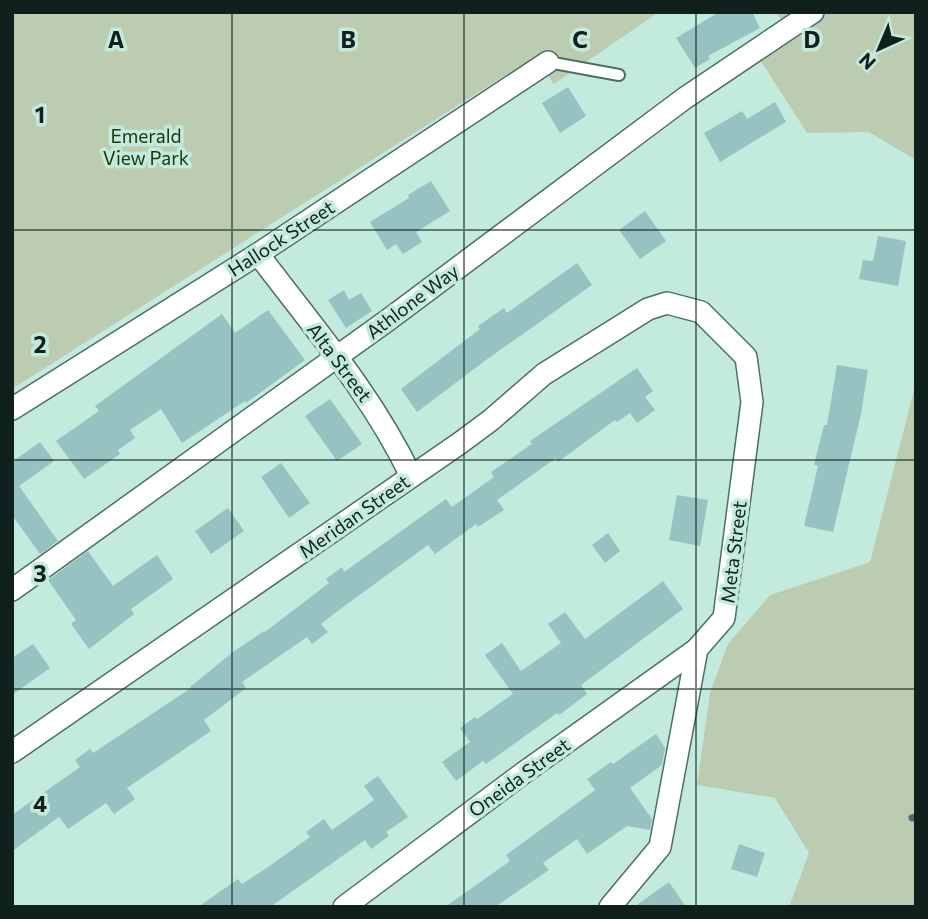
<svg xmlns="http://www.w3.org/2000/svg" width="928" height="919" font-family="Commissioner,sans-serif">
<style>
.green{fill:#bbccb0}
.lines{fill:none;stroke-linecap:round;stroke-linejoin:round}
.stream{stroke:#4c6c71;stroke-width:7}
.building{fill:#96c2c1}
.lane-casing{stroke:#4a7065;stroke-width:14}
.street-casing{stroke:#4a7065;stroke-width:24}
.lane{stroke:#fff;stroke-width:10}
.street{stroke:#fff;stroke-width:21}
.grid{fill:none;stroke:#10201c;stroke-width:2;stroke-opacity:0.55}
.labels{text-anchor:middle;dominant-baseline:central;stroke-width:7;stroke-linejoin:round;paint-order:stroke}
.park-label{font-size:19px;fill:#203809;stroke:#c2ebde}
.street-label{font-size:19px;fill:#10201c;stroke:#c2ebde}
.grid-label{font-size:23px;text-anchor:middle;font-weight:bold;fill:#10201c;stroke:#c2ebde;stroke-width:7;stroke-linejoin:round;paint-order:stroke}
</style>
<rect width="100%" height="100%" fill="#c2ebde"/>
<g class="green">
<polygon points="12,12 659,12 554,84 534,57 12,389"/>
<polygon points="775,12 916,12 916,160 869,132 807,133 760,60 796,36"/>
<polygon points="916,382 916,907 789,907 809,853 775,798 697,785 710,693 728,644 770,595 870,562"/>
</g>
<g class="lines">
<polyline class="stream" points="912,818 916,817"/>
</g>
<g class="building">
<polygon points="719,12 752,12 760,28 708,56 710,59 695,68 676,38"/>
<polygon points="568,87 586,116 560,133 542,103"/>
<polygon points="775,102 786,122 720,162 704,133 742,111 747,119"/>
<polygon points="431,181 450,211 416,232 422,242 403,254 396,244 387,250 370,222 409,198 408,195"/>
<polygon points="645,211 666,241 640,259 619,230"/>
<polygon points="878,236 906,241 898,286 859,279 863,260 873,261"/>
<polygon points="577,263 592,285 486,360 417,412 401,389 480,329 478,326 504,308 507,313"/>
<polygon points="344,290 349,300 361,293 372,311 346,328 328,300"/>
<polygon points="268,310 305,360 246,403 245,401 182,443 161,409 130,430 135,438 118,450 120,454 84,479 56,441 99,411 95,406 222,314 235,333"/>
<polygon points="837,365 868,370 861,414 833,532 804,526 818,466 814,465 824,425 827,425"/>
<polygon points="637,368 653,391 645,397 655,410 637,423 630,413 617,422 615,420 558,462 556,458 497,500 504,510 478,527 476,524 435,554 428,545 335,613 321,624 328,632 312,644 307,637 242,682 246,688 204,720 211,731 127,788 135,799 114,814 106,803 68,829 59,817 12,851 12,815 80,767 75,760 90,749 93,753 191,688 190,687 233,652 264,631 265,632 329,583 326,579 342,567 344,572 446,499 452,507 494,477 491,472 532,444 530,441"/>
<polygon points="330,399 362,444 337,461 305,416"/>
<polygon points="40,442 54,461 19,486 58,541 40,554 12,515 12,462"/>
<polygon points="281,463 310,503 289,518 261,477"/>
<polygon points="677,495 708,500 700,546 669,540"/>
<polygon points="228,508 244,531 211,554 195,531"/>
<polygon points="608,533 620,551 605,563 592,545"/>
<polygon points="88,551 113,586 157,555 173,579 131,609 134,614 89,649 71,624 76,620 48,580"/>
<polygon points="663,581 683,609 581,685 587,694 559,715 557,713 486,764 483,761 456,781 442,762 470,742 460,728 475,717 477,719 513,694 485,655 502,643 521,671 561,643 548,624 565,612 585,639"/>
<polygon points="33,644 50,668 12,695 12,658"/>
<polygon points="656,734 665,748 662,765 630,788 652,819 650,830 627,826 587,854 577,839 543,863 549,870 495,907 445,907 510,861 506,855 595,790 587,779 611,762 613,764"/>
<polygon points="378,776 408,817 386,832 389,836 371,849 365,840 270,907 198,907 238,879 242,884 268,867 310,837 306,832 324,819 332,830 374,800 364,786"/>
<polygon points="739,844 765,853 757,877 731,869"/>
<polygon points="669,882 686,907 634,907"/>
</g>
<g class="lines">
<g class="lane-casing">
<polyline id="lane" points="548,62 619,75"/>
</g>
<g class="street-casing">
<g id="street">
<path d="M258,254c55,73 113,139 153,222"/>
<polyline points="12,409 258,254 548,62"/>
<polyline points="12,590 388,320 685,98 813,12"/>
<polyline points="12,752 460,443 491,420 544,374 648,309 667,303 701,312 746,357 752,402 724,618 697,649 660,847 610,907"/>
<polyline points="344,907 522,774 697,649"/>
</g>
</g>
<use href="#lane" class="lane"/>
<use href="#street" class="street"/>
</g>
<path class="grid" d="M232,12v895M464,12v895M696,12v895M12,230h904M12,460h904M12,689h904"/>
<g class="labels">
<g class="park-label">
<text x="146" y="135">Emerald<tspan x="146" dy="22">View Park</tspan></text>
</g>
<g class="street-label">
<text transform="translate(281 238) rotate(-33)">Hallock Street</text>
<text transform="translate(412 301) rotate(-37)">Athlone Way</text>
<text transform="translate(340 362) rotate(53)">Alta Street</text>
<text transform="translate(354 516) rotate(-35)">Meridan Street</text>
<text transform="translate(733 552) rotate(-83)">Meta Street</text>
<text transform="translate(519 777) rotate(-36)">Oneida Street</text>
</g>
</g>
<g class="grid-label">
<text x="116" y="48">A</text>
<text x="348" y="48">B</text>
<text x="580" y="48">C</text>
<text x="812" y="48">D</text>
<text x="40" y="123">1</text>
<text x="40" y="353">2</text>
<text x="40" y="582">3</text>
<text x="40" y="812">4</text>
</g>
<rect width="928" height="919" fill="none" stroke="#10201c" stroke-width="28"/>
<g transform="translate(879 49) rotate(224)" stroke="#c2ebde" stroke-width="5" paint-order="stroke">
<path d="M0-5L12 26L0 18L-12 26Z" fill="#10201c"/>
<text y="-10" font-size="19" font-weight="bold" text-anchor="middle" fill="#10201c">N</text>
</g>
</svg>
